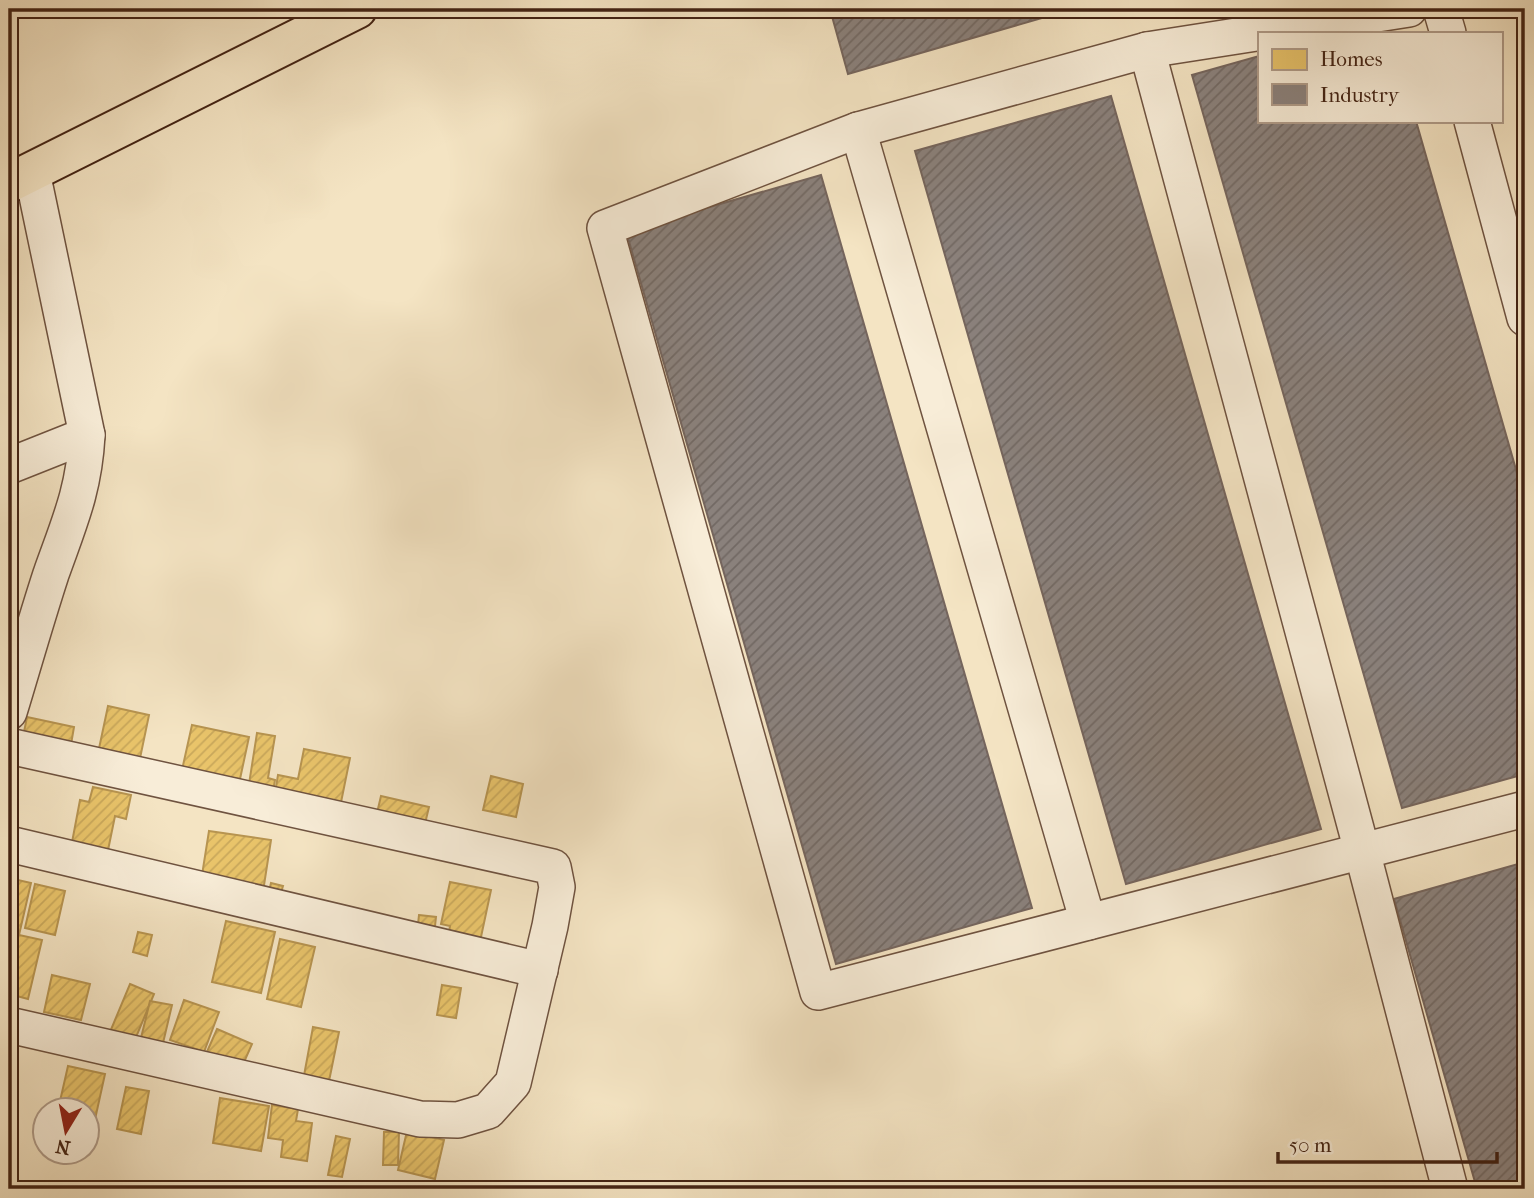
<svg xmlns="http://www.w3.org/2000/svg" width="1534" height="1198" font-family="'IM FELL French Canon',serif">
<style>
.homes{fill:url(#homes-hatch);stroke:#b79450;stroke-width:2}
.industry{fill:url(#industry-hatch);stroke:#75655d;stroke-width:2}
.lines{fill:none;stroke-linecap:round;stroke-linejoin:round}
.minor-casing{stroke:#6f5340;stroke-width:38}
.major-casing{stroke:#432314;stroke-width:42}
.minor{stroke:#f8edd8;stroke-width:35}
.major{stroke:#f4e4c3;stroke-width:38}
</style>
<defs>
<pattern id="homes-hatch" width="6" height="6" patternUnits="userSpaceOnUse" patternTransform="scale(1.75)"><rect width="6" height="6" fill="#e9c46a"/><path d="M-1 1l2-2M0 6l6-6M5 7l2-2" fill="none" stroke="#c9a85b"/></pattern>
<pattern id="industry-hatch" width="6" height="6" patternUnits="userSpaceOnUse" patternTransform="scale(1.75)"><rect width="6" height="6" fill="#8a817c"/><path d="M-1 1l2-2M0 6l6-6M5 7l2-2" fill="none" stroke="#726964"/></pattern>
</defs>
<rect width="100%" height="100%" fill="#f4e4c3"/>
<filter id="stains"><feTurbulence type="fractalNoise" baseFrequency=".00286" numOctaves="4"/><feColorMatrix values="0 0 0 0 .2 0 0 0 0 .09 0 0 0 0 .02 0 0 0 .5 -.17"/></filter>
<radialGradient id="worn" r=".72"><stop offset=".6" stop-color="#630" stop-opacity="0"/><stop offset="1" stop-color="#630" stop-opacity=".3"/></radialGradient>
<g class="homes">
<polygon points="108,706 149,715 138,768 97,758"/>
<polygon points="27,717 74,727 69,756 21,747"/>
<polygon points="192,725 249,737 240,779 182,770"/>
<polygon points="257,733 275,736 268,778 275,780 271,803 249,784"/>
<polygon points="304,749 350,758 338,817 273,805 278,775 298,779"/>
<polygon points="491,776 523,784 516,817 483,810"/>
<polygon points="93,787 131,795 126,819 115,816 106,860 70,853 80,800 89,802"/>
<polygon points="381,796 429,807 421,840 373,830"/>
<polygon points="209,831 271,840 262,898 202,875"/>
<polygon points="9,878 31,883 19,935 42,940 28,999 9,994"/>
<polygon points="450,882 491,890 478,951 447,945 450,926 441,924"/>
<polygon points="271,883 283,886 278,902 267,900"/>
<polygon points="35,884 65,891 55,935 25,928"/>
<polygon points="419,915 436,917 433,944 416,942"/>
<polygon points="226,921 275,932 261,993 212,982"/>
<polygon points="138,932 152,935 147,956 133,952"/>
<polygon points="280,939 315,947 301,1007 267,999"/>
<polygon points="52,975 90,984 81,1020 44,1012"/>
<polygon points="130,984 154,994 134,1042 110,1032"/>
<polygon points="442,985 461,988 456,1018 437,1015"/>
<polygon points="184,1000 219,1012 204,1052 170,1040"/>
<polygon points="150,1001 172,1005 163,1043 141,1038"/>
<polygon points="313,1027 339,1032 328,1086 303,1081"/>
<polygon points="217,1029 252,1044 241,1069 206,1054"/>
<polygon points="68,1066 105,1074 94,1124 88,1122 88,1110 58,1110"/>
<polygon points="126,1087 149,1091 141,1134 117,1129"/>
<polygon points="220,1098 269,1106 261,1151 213,1143"/>
<polygon points="272,1105 298,1109 296,1121 312,1123 307,1161 281,1157 283,1140 268,1138"/>
<polygon points="407,1131 444,1140 435,1179 398,1170"/>
<polygon points="384,1132 399,1132 398,1165 383,1165"/>
<polygon points="336,1136 350,1139 342,1177 328,1175"/>
</g>
<g class="industry">
<polygon points="830,9 1073,9 848,74"/>
<polygon points="1259,56 1259,121 1416,121 1525,501 1525,774 1402,808 1192,75"/>
<polygon points="1111,96 1321,829 1126,884 915,151"/>
<polygon points="821,175 1032,908 836,964 626,231"/>
<polygon points="1525,862 1525,1189 1477,1189 1394,899"/>
</g>
<g class="lines">
<g class="minor-casing">
<g id="minor">
<polyline points="1409,9 1147,50 858,130 605,228 818,992 1525,809"/>
<polyline points="1441,9 1448,33"/>
<polyline points="1147,50 1362,851 1450,1189"/>
<polyline points="1472,121 1525,318"/>
<polyline points="858,130 1088,922"/>
<polyline points="9,466 87,435 32,172"/>
<path d="M9,712c14,-46 27,-92 42,-138 18,-51 33,-83 36,-139"/>
<polyline points="9,746 553,867 557,887 550,926 513,1083 488,1111 458,1120 420,1119 9,1025"/>
<polyline points="9,844 540,970"/>
</g>
</g>
<g class="major-casing">
<polyline id="major" points="9,183 357,9"/>
</g>
<use href="#minor" class="minor"/>
<use href="#major" class="major"/>
</g>
<rect width="1534" height="1198" fill="none" stroke="#f4e4c3" stroke-width="35"/>
<rect x="10" y="10" width="1513" height="1177" fill="none" stroke="#432314" stroke-width="3.5"/>
<rect x="18" y="18" width="1499" height="1163" fill="none" stroke="#432314" stroke-width="2"/>
<rect x="1258" y="32" width="245" height="91" fill="#f8edd8" stroke="#b09c8a" stroke-width="2"/>
<rect x="1272" y="49" width="35" height="21" fill="#e9c46a" stroke="#b09c8a" stroke-width="2"/>
<text x="1320" y="66" font-size="21" fill="#432314">Homes</text>
<rect x="1272" y="84" width="35" height="21" fill="#8a817c" stroke="#b09c8a" stroke-width="2"/>
<text x="1320" y="102" font-size="21" fill="#432314">Industry</text>
<g transform="translate(66 1131) rotate(190)"><circle r="33" fill="#f8edd8" stroke="#b09c8a" stroke-width="2"/>
<path d="M0-5L12 26L0 18L-12 26Z" fill="#8f2418"/>
<text y="-10" font-size="19" font-weight="bold" text-anchor="middle" fill="#432314">N</text>
</g>
<path d="M1278 1152v10h219v-10" fill="none" stroke="#432314" stroke-width="3.5"/>
<text x="1289" y="1152" font-size="21" fill="#432314" stroke="#f8edd8" stroke-width="5" paint-order="stroke">50 m</text>
<rect width="100%" height="100%" filter="url(#stains)"/>
<rect width="100%" height="100%" fill="url(#worn)"/>
</svg>
